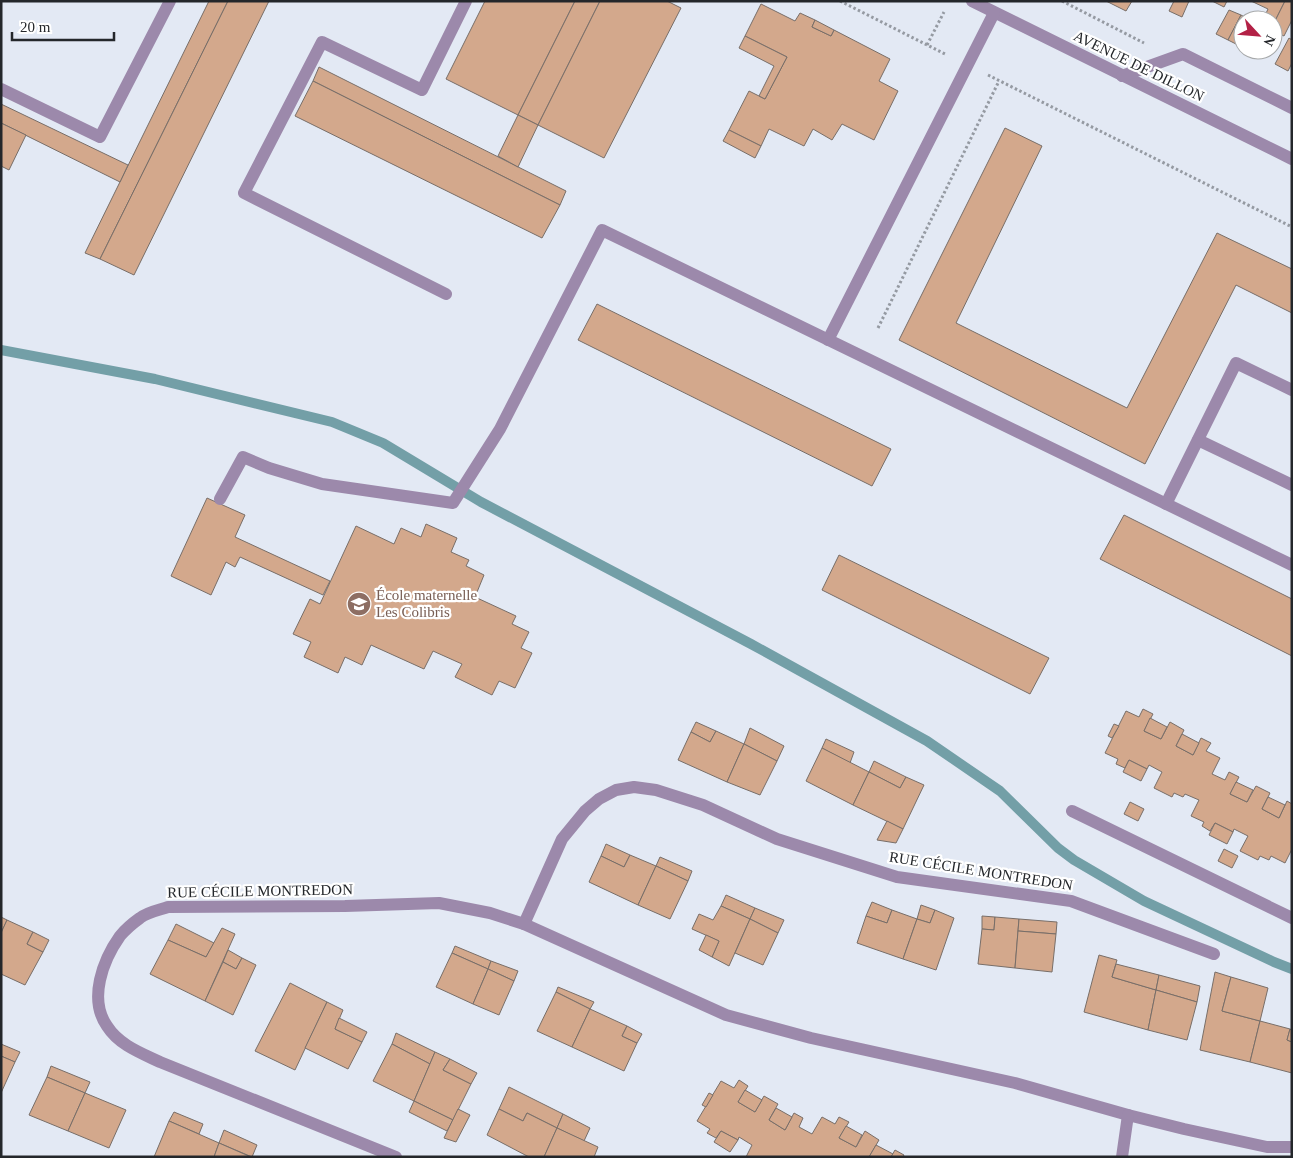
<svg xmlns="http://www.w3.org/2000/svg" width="1293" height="1158" font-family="'Times New Roman',serif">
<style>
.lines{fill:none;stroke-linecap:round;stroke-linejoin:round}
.stream{stroke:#739fa7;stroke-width:10}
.building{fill:#d3a88c;stroke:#786e68}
.path{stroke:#959aa2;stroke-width:3;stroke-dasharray:2.5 2.5;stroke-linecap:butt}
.minor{stroke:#9c89ab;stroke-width:12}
.labels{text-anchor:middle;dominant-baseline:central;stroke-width:4.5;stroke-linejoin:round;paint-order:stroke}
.street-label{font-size:15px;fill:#24272b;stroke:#fff}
.education-label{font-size:15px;fill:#785e54;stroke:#fff;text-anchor:start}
</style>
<rect width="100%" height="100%" fill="#e3e9f4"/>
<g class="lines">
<polyline class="stream" points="1,350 155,379 332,422 383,443 481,502 751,644 927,741 1000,791 1058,848 1074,860 1144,901 1274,962 1292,969"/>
</g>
<g class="building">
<polygon points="209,1 228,1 100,259 85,253"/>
<polygon points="228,1 269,1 134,275 100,259"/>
<polygon points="485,1 575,1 518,115 446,79"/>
<polygon points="575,1 600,1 538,125 518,115"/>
<polygon points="600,1 667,1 681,8 604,158 538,125"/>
<polygon points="1106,1 1132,1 1126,11"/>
<polygon points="1174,1 1189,1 1182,17 1169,11"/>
<polygon points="1212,1 1227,1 1224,7"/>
<polygon points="1251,1 1285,1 1273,25 1273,20 1263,20 1268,9"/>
<polygon points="1285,1 1292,1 1292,20 1284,36 1273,31 1273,25"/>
<polygon points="761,4 795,21 800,13 815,20 812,27 831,36 834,30 890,59 879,81 898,91 874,140 842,124 832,140 813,129 804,146 769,129 761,146 729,130 749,91 765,99 787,57 745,36"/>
<polygon points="1229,10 1241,15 1228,40 1216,34"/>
<polygon points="1241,15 1250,20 1243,20 1242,47 1228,40"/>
<polygon points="815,20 834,30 831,36 812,27"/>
<polygon points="745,36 787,57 765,99 759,96 774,66 739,48"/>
<polygon points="1289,38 1292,40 1292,63 1288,71 1275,64"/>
<polygon points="319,67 566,191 560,205 313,81"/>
<polygon points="313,81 560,205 542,238 295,116"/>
<polygon points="1,104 128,165 120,182 1,123"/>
<polygon points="518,115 538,125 518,167 498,156"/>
<polygon points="1,123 26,135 9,170 1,166"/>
<polygon points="1005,128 1042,146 956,323 1127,408 1217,233 1292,269 1292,313 1236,285 1145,464 899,340"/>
<polygon points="729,130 761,146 755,158 723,141"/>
<polygon points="597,304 891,449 872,486 578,340"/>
<polygon points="207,498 245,515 235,537 330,581 323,595 240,557 235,567 226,562 211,595 171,576"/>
<polygon points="1124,515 1292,599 1292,656 1100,559"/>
<polygon points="426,524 457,538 451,552 469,560 466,566 484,575 475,597 516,616 512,624 529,632 521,648 532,653 515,688 499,681 492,695 455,677 462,664 433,651 424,669 371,645 362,665 345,657 338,673 304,657 311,642 293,634 310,599 320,604 356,526 394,544 401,528 421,537"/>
<polygon points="839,555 1049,658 1030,694 822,590"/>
<polygon points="1143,709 1153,714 1144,731 1161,739 1170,722 1184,730 1176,746 1193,755 1201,738 1211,743 1206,751 1220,758 1212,774 1225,780 1229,772 1239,777 1230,794 1247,802 1256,786 1270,793 1262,809 1279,818 1287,801 1292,804 1292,849 1285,863 1271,856 1269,860 1260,856 1258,860 1240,851 1248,836 1234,829 1233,832 1215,823 1210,831 1202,826 1204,822 1191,816 1199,800 1185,794 1183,797 1174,793 1172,797 1154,788 1162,772 1149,765 1147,769 1129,760 1125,768 1116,764 1118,759 1105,753 1126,711 1139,717"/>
<polygon points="1150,718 1167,727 1161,739 1144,731"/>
<polygon points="696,722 716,731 710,742 691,732"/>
<polygon points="1114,724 1119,726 1112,738 1108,736"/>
<polygon points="750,728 784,746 777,761 744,744"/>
<polygon points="716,731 744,744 727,782 678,760 691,732 710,742"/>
<polygon points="1182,734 1199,743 1193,755 1176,746"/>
<polygon points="826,739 854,752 850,763 822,748"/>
<polygon points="744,744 777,761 760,795 727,782"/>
<polygon points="822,748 869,772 853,805 806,781"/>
<polygon points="1129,760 1147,769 1141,781 1123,772"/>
<polygon points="874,761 906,777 900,788 869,772"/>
<polygon points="869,772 900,788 906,777 924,785 903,829 853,805"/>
<polygon points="1236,782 1253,790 1247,802 1230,794"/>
<polygon points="1268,797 1285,805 1279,818 1262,809"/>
<polygon points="1130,802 1144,809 1138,821 1124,814"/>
<polygon points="887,821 903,829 896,843 877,840"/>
<polygon points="1215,823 1233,832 1227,844 1209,835"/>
<polygon points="606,844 630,855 624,867 601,856"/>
<polygon points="1224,849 1238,856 1232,868 1218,861"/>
<polygon points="630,855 656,866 638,905 589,882 601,856 624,867"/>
<polygon points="660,857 692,871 688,881 656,866"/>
<polygon points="656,866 688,881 670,919 638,905"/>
<polygon points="726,895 755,908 750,919 721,906"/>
<polygon points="872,902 892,910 887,923 866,916"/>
<polygon points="921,905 935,910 930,923 917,919"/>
<polygon points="721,906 750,919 729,966 712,957 719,941 692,929 699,914 713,920"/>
<polygon points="755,908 784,920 778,933 750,919"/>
<polygon points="892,910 917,919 903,959 857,943 866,916 887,923"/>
<polygon points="935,910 954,918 936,970 903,959 917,919 930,923"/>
<polygon points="982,916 995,917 994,930 982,929"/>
<polygon points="1,917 7,920 2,931 1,930"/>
<polygon points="995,917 1019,919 1015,968 978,964 982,929 994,930"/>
<polygon points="750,919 778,933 763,965 735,953"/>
<polygon points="1019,919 1057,922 1056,934 1018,931"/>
<polygon points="7,920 33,932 27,944 43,952 25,985 1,974 1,933"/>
<polygon points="176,924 214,943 206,957 168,940"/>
<polygon points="222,928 235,934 205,1001 150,974 168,940 206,957"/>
<polygon points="1018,931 1056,934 1052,972 1015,968"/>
<polygon points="33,932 49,940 43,952 27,944"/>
<polygon points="706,935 719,941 712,957 699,950"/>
<polygon points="455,946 491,961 488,969 452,953"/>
<polygon points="228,950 242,958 236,969 223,962"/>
<polygon points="452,953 488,969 473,1004 436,987"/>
<polygon points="1099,955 1117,960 1112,977 1156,990 1148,1030 1084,1012"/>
<polygon points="242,958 256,965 233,1015 205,1001 223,962 236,969"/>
<polygon points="491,961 518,971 514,981 488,969"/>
<polygon points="1116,964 1159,975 1156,990 1112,977"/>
<polygon points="488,969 514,981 499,1015 473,1004"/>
<polygon points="1215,972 1231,977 1222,1011 1260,1021 1250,1062 1200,1050"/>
<polygon points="1159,975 1200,986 1197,1002 1156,990"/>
<polygon points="1231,977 1268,988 1260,1021 1222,1011"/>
<polygon points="290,983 327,1002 295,1070 255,1051"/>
<polygon points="558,987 594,1002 590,1009 556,992"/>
<polygon points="1156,990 1197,1002 1187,1040 1148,1030"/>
<polygon points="556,992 590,1009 572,1047 537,1031"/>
<polygon points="327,1002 343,1010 335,1029 362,1042 348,1069 305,1048"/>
<polygon points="590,1009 627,1026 622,1036 637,1043 624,1071 572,1047"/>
<polygon points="339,1018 367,1032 362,1042 335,1029"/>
<polygon points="1260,1021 1290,1029 1287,1040 1292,1042 1292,1073 1250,1062"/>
<polygon points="627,1026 642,1034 637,1043 622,1036"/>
<polygon points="1290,1029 1292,1030 1292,1042 1287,1040"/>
<polygon points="396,1033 435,1052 430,1064 392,1044"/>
<polygon points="1,1044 20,1052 15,1062 1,1056"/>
<polygon points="392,1044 430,1064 414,1101 373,1081"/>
<polygon points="435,1052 450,1059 443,1070 471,1084 453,1120 414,1101"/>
<polygon points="1,1056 15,1062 1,1093"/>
<polygon points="450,1059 477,1073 471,1084 443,1070"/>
<polygon points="51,1066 90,1082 85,1093 47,1077"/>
<polygon points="47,1077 85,1093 68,1131 29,1115"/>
<polygon points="739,1080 748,1086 738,1102 755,1112 764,1096 778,1104 769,1120 785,1130 794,1113 803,1118 799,1127 812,1134 822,1117 835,1124 839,1117 849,1122 839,1138 856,1147 865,1131 879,1140 869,1157 746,1157 752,1145 739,1137 738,1140 721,1131 716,1138 707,1133 710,1129 697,1121 721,1081 734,1088"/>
<polygon points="509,1087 563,1114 557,1128 527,1113 523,1121 499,1109"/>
<polygon points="745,1090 762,1100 755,1112 738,1102"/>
<polygon points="85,1093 126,1110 109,1148 68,1131"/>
<polygon points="709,1093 713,1095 706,1107 702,1105"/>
<polygon points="414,1101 453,1120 447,1131 409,1112"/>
<polygon points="776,1108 792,1117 785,1130 769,1120"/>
<polygon points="458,1109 470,1115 456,1142 444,1138"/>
<polygon points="499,1109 523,1121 527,1113 557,1128 544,1157 529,1157 487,1135"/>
<polygon points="174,1112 203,1124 199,1134 169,1121"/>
<polygon points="563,1114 590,1128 584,1141 557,1128"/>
<polygon points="169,1121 219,1143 214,1157 154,1157"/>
<polygon points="846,1126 862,1135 856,1147 839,1138"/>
<polygon points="557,1128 598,1147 594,1157 544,1157"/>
<polygon points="224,1130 257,1145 252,1157 219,1143"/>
<polygon points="721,1131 738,1140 730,1152 714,1142"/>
<polygon points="219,1143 251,1157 214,1157"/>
<polygon points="876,1145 893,1154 891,1157 869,1157"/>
<polygon points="895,1150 904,1155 903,1157 891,1157"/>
</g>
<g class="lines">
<g class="path">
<polyline points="840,1 947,55"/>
<polyline points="1062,1 1144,43"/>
<polyline points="927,45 944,12"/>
<polyline points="988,75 1292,227"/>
<polyline points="878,328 999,81"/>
</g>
<g class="minor">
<polyline points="972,1 1292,159"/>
<polyline points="1122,76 1183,54 1292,108"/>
<polyline points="1,89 100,137 170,1"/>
<polyline points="446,294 244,193 322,42 422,90 466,1"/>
<polyline points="828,340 994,13"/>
<polyline points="1198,440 1292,485"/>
<polyline points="220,499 243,457 269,468 322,484 453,503 500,429 602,230 1292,565"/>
<polyline points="1166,504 1236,363 1292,390"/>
<polyline points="1072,811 1292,918"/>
<polyline points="524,924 562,839 585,811 599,799 616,790 634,787 656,790 703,805 777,839 897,877 1071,901 1214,954"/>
<path d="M396,1157l-236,-95c-19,-9 -41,-17 -53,-36 -19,-27 -4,-66 13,-90 5,-6 13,-13 20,-18 7,-6 19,-8 28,-11l177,-1 94,-3 51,10 34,11 202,91 85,23 204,45 113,32 56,14 83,18h25"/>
<polyline points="1122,1157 1128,1115"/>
</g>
</g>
<defs>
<g id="school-disc" transform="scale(1.25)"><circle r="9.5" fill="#8d6e63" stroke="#fff"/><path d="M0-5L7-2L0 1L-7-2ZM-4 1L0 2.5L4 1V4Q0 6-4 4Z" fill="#fff"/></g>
</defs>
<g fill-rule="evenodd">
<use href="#school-disc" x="359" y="604"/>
</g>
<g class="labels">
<g class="street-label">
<text transform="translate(1139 66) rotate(26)">AVENUE DE DILLON</text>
<text transform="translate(981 871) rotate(9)">RUE CÉCILE MONTREDON</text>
<text transform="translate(260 891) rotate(-1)">RUE CÉCILE MONTREDON</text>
</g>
<g class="education-label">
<text x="376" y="595">École maternelle<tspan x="376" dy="17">Les Colibris</tspan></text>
</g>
</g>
<rect width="1293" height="1158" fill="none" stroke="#24272b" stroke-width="5"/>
<g transform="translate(1258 35) rotate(116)"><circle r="24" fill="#ffffff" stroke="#a7a9aa"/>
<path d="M0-4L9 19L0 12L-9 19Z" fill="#b32146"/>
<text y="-8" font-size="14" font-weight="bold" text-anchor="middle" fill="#24272b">N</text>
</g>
<path d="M12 32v8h102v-8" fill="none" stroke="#24272b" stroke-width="2.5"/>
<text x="20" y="32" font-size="15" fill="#24272b" stroke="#ffffff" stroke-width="4" paint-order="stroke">20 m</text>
</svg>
